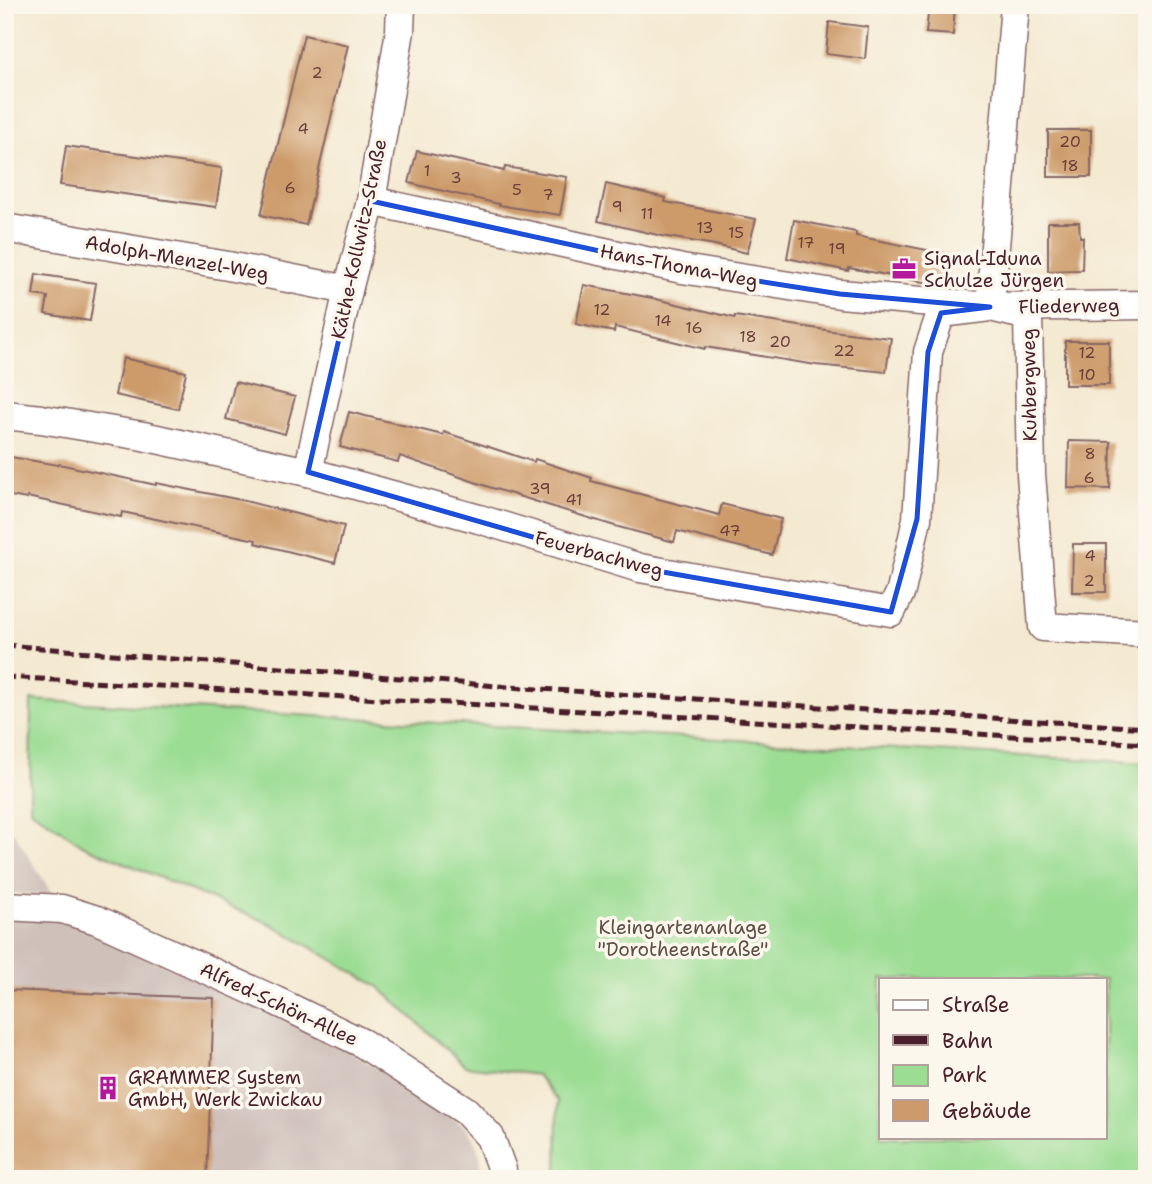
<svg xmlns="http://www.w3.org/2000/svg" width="1152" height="1184" font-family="'Shantell Sans',sans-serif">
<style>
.industrial{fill:#cfc0ba}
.green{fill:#9cdd94;stroke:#737e60;stroke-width:2;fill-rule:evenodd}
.building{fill:#cd9b6b}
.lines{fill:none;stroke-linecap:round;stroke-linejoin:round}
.street-casing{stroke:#866665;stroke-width:31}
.street{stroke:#fff;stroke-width:28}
.rail{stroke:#4a1f2b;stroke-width:5;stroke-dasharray:10 5;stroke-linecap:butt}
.marked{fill:none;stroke:#1d4ed8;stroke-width:5;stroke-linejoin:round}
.labels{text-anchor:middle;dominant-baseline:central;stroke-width:7;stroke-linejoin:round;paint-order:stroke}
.number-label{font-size:16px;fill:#6b3e3b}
.street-label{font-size:19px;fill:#4a1f2b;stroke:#fbf7ec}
.poi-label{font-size:19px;fill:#4a1f2b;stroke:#fbf7ec;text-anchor:start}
.park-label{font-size:19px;fill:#5e4e45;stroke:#fbf7ec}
</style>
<rect width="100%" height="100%" fill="#fbf7ec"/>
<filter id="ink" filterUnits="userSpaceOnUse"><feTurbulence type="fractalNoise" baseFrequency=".0143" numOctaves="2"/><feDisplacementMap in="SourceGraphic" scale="14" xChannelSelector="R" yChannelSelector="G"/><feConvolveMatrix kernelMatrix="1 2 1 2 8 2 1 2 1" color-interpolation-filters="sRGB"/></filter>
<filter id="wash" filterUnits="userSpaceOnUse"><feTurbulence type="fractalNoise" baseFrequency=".00686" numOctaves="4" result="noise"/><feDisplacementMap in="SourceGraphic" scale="28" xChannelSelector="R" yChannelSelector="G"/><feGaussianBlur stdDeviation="1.57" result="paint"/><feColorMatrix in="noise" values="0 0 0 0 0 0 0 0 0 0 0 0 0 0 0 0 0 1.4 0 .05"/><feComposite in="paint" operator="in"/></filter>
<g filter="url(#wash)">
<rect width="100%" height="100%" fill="#f4e9d1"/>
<g class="industrial">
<polygon points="5,813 7,822 53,895 5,893"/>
<polygon points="5,917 75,922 357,1055 463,1125 475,1140 480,1157 481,1179 5,1179"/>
</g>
<path class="green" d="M31,700l1116,63v416h-590l1,-78 -21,-26 -72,-9 -86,-79 -108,-63 -187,-78 -54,-37zM881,979h224v158h-224z"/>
<g id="blocks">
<g class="building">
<polygon points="929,5 955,5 953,35 926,33"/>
<polygon points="829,22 868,27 865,59 826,54"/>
<polygon points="304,35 348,45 306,225 261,215"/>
<rect x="1048" y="130" width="43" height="47"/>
<polygon points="66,146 222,168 216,207 60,185"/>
<polygon points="417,151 504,171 505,167 567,177 560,215 499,205 499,204 409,183"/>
<polygon points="606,184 666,198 665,202 756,219 747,253 715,245 662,236 598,221"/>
<polygon points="794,220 856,232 856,236 952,255 945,286 849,268 848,271 787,258"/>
<polygon points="1048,222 1079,222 1080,237 1083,237 1082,270 1048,271"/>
<polygon points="36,274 96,283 90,321 45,314 48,297 33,295"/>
<polygon points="584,285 652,298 735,318 735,316 832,331 891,338 886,372 816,365 705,347 705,349 615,327 614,332 576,324"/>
<rect x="1065" y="341" width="44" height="44"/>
<polygon points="123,358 186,372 178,409 115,395"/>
<polygon points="235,382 295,397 285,434 226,419"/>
<polygon points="349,412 443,435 444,432 534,462 535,459 592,478 591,481 719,515 722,504 781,519 772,555 677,531 674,542 615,526 489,487 400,456 398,462 340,447"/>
<polygon points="1069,441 1111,442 1110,489 1068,488"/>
<polygon points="5,456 58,465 59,464 156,485 156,483 241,500 344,526 335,563 255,543 256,540 122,512 121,517 27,497 27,499 5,495"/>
<polygon points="1073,544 1106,544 1106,592 1072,592"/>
<polygon points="5,990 214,998 207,1179 5,1179"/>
</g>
</g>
</g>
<g filter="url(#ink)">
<use href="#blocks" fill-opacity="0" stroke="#866665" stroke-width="2"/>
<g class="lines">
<g class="street-casing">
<g id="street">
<polyline points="1015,5 990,307 1028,316 1031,474 1043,627 1147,633"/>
<polyline points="371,201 682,269 840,294 990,307 1147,305"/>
<polyline points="5,228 228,266 348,290"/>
<polyline points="5,415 41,419 143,436 308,472 479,519 640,568 891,612 901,591 917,519 928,352 941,313 990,307"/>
<polyline points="308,472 348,290 371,201 400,31 401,5"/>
<polyline points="5,906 62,909 97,920 276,1001 362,1043 466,1111 490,1137 502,1170 502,1179"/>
</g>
</g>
<use href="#street" class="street"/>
<g class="rail">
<polyline points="5,645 509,687 1147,728"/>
<polyline points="5,677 1147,744"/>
</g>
</g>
</g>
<path class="marked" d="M371,201l311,68 158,25 150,13 -49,6 -13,39 -11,167 -26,93 -251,-44 -332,-96z"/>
<defs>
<g id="office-bare" transform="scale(1.89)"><path d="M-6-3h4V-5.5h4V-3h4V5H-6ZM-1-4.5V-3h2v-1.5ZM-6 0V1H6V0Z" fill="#b5179e" stroke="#fbf7ec" stroke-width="2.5" paint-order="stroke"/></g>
<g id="building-bare" transform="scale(1.89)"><path d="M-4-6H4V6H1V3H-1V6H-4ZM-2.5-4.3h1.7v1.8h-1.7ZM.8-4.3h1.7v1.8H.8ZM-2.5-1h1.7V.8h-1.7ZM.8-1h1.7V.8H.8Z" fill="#b5179e" stroke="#fbf7ec" stroke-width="2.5" paint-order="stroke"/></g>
</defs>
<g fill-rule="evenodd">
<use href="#office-bare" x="904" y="269"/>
<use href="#building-bare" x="108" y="1088"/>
</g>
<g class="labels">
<g class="number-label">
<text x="317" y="72">2</text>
<text x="303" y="128">4</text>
<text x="1070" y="141">20</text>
<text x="1070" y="165">18</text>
<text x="427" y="170">1</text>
<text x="456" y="177">3</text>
<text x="290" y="187">6</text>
<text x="517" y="189">5</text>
<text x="548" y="194">7</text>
<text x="617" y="206">9</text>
<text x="647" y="213">11</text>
<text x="705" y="227">13</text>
<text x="736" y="232">15</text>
<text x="806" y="242">17</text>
<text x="837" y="248">19</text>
<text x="602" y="309">12</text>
<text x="663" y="320">14</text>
<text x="694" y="327">16</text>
<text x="748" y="336">18</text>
<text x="780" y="341">20</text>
<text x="844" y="350">22</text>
<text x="1087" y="352">12</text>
<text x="1087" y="374">10</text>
<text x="1090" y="453">8</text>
<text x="1089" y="477">6</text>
<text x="540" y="488">39</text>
<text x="574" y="499">41</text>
<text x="730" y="530">47</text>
<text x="1090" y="555">4</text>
<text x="1089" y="580">2</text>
</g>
<g class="street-label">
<text transform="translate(359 239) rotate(-78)">Käthe-Kollwitz-Straße</text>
<text transform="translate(177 258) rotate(10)">Adolph-Menzel-Weg</text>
<text transform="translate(679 266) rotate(11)">Hans-Thoma-Weg</text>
<text transform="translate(1069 306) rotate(-1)">Fliederweg</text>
<text transform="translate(1029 385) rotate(-91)">Kuhbergweg</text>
<text transform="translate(599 554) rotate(15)">Feuerbachweg</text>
<text transform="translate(279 1004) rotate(25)">Alfred-Schön-Allee</text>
</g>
<g class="poi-label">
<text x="924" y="258">Signal-Iduna<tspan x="924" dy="22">Schulze Jürgen</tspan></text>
<text x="128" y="1077">GRAMMER System<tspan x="128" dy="22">GmbH, Werk Zwickau</tspan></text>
</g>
<g class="park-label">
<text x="683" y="927">Kleingartenanlage<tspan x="683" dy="22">"Dorotheenstraße"</tspan></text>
</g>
</g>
<rect width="1152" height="1184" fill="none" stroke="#fbf7ec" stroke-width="28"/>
<rect x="879" y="978" width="228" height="161" fill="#fbf7ec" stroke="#b4a19f" stroke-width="2"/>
<rect x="893" y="1000" width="35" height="10" fill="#ffffff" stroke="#b4a19f" stroke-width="2"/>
<text x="942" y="1012" font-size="21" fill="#4a1f2b">Straße</text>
<rect x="893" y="1035" width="35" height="10" fill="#4a1f2b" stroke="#b4a19f" stroke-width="2"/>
<text x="942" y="1048" font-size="21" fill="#4a1f2b">Bahn</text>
<rect x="893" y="1065" width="35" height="21" fill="#9cdd94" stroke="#b4a19f" stroke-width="2"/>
<text x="942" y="1082" font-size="21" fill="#4a1f2b">Park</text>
<rect x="893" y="1100" width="35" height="21" fill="#cd9b6b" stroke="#b4a19f" stroke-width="2"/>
<text x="942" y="1118" font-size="21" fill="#4a1f2b">Gebäude</text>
</svg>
